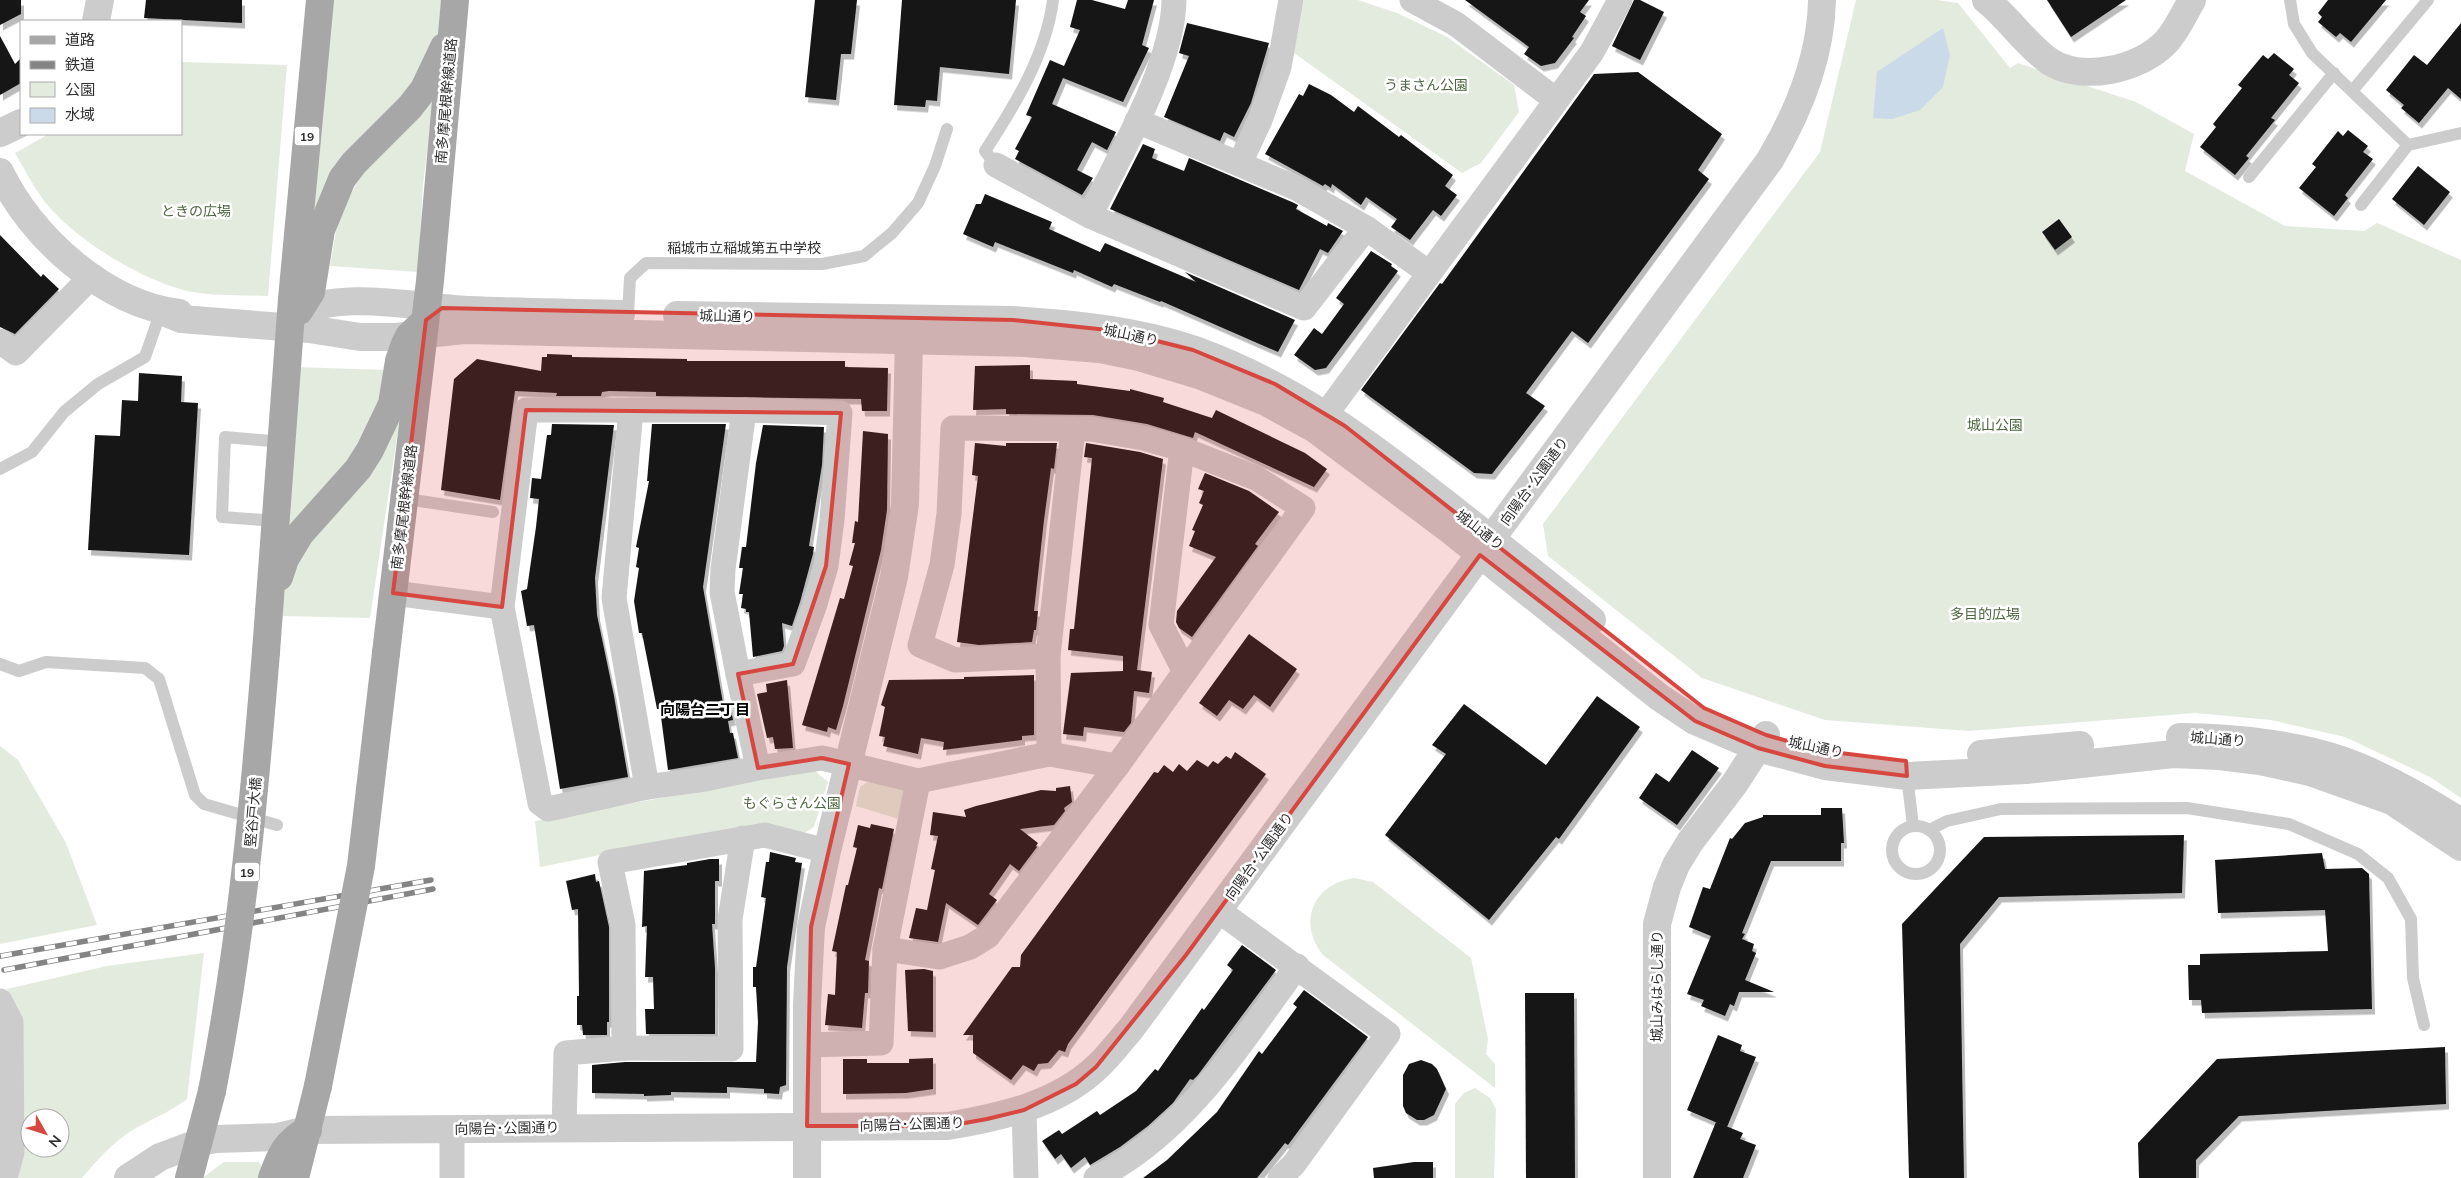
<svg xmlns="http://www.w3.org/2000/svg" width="2461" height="1178" font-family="Mulish,'Noto Sans JP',sans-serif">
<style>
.green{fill:#e3ebde;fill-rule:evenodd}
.water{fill:#cbdae9}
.building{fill:#161616;filter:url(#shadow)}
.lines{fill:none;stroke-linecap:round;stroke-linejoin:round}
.service{stroke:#ccc;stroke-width:12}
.minor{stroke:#ccc;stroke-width:25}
.tertiary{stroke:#ccc;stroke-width:28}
.primary{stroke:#a7a7a7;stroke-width:28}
.rail-casing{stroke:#848484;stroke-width:5.5}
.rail{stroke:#fff;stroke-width:4;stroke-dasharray:11;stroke-linecap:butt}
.primary-bridge{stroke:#a7a7a7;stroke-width:28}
.marked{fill:#d7473f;fill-opacity:0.2;stroke:#d7473f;stroke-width:4;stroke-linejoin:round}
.labels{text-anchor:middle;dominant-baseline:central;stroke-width:5;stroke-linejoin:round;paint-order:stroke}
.shield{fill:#fff;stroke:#6d6d6d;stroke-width:1}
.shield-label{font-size:12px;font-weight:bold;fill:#2f2f2f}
.park-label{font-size:14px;fill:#4d6740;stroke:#fff}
.street-label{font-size:14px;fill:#2f2f2f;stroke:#fff}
.neighbourhood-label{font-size:15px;font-weight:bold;fill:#000;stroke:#fff}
</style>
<defs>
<filter id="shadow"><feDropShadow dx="3" dy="5.5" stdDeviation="0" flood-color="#0004"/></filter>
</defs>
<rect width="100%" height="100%" fill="#fff"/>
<g class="green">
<polygon points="332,0 441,0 438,35 422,69 313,224"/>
<polygon points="1304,0 1358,0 1397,13 1447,37 1514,85 1519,112 1481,163 1462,173 1294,53"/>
<polygon points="1856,0 1937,0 1958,3 2010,68 2018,63 2136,102 2194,134 2185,171 2285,226 2364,231 2377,223 2461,260 2461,798 2430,777 2345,737 2271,720 2195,713 1969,731 1825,720 1702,678 1548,556 1543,524 1820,152"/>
<path d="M181,62l106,3 -19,231c-23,-1 -46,0 -69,-3 -49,-6 -128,-55 -157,-95 -10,-14 -18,-30 -27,-45l34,-19h132z"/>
<polygon points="434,96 423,185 418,272 330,266 339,214 364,171"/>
<polygon points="295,367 388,370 379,412 358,453 282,539"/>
<polygon points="401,411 370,618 281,616 286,582 301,549"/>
<polygon points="0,746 18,760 66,843 97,925 0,944"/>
<polygon points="814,770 828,782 814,827 801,835 665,842 540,867 535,821"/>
<polygon points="871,780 899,784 908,795 902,820 856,806 860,787"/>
<path d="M1354,878l19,4 98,76 17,81 -2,15 9,10v24l-172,-133c-26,-32 -10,-71 31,-77z"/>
<path d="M204,953l-17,146c-15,12 -33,19 -51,29 -21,12 -38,31 -54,50h-68l-3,-172 -4,-17 100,-23zM30,1118h30v30h-30z"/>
<polygon points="1475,1088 1490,1098 1496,1109 1494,1178 1455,1178 1455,1104 1464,1093"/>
<polygon points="224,1162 259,1162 263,1169 260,1178 202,1178"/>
</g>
<polygon class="water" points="1943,28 1950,55 1943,87 1920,110 1892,119 1873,118 1877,72"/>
<g class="building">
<polygon points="0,0 21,0 21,14 0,25"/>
<polygon points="146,0 242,0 242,23 144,18"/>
<polygon points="815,0 857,0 851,54 841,54 836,100 805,97"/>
<polygon points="902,0 1016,0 1009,74 940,67 937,101 926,100 925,107 894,105"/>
<polygon points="1077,0 1092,0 1125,9 1128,0 1154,0 1142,45 1149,48 1123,102 1063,78 1052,104 1116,132 1107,150 1092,142 1077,170 1093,178 1082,195 1015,159 1019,151 1015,149 1032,117 1026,115 1050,60 1064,66 1080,30 1070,27"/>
<polygon points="1465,0 1589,0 1580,12 1586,16 1572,37 1574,38 1555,63 1541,66 1524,54 1529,47"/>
<polygon points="1634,0 1640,0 1664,12 1640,60 1612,46"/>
<polygon points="2047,0 2126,0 2071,37"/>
<polygon points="2328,0 2386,0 2351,42 2340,33 2336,37 2318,22 2322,17 2318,13"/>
<polygon points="1187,23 1269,43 1251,103 1234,137 1224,132 1220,141 1164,117 1189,56 1179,53"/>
<polygon points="2461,23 2461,99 2448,88 2419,123 2401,108 2404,105 2386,90 2414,55 2427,65"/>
<polygon points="0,36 15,64 21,58 21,83 0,95"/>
<polygon points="2274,53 2294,69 2289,75 2299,83 2271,118 2275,120 2246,156 2249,158 2235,175 2200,147 2216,127 2213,124 2242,88 2238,85 2263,55 2268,59"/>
<polygon points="1638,72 1722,134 1698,170 1709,179 1588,343 1572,331 1526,393 1545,406 1492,474 1474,473 1361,390 1440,283 1442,284 1594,74"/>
<polygon points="1309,84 1331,95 1354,112 1358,106 1399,137 1401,135 1453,175 1445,186 1457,195 1441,216 1433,210 1410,240 1391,227 1397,219 1366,197 1361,205 1332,184 1331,188 1325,184 1323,186 1265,154 1299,94 1303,96"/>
<polygon points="2348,130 2368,146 2363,152 2373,159 2345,195 2348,198 2334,216 2299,188 2316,167 2312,164 2338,131 2343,136"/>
<polygon points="1143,144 1155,149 1152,158 1184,171 1189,158 1292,202 1298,205 1296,209 1327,226 1328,223 1343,231 1328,253 1320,249 1299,290 1110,209"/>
<polygon points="2418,166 2450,192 2424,225 2392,199"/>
<polygon points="985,194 1052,222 1049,229 1100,252 1105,243 1196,282 1185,272 1295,320 1278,352 1161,301 1160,302 1114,284 1112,287 1074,270 1073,273 995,242 993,247 963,234 976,204 981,204"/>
<polygon points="2059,219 2072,237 2055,250 2042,232"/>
<polygon points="0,235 41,277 43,274 59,289 15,334 0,327"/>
<polygon points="1371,251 1392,264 1391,266 1398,271 1326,368 1315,370 1294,355 1314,328 1322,334 1344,304 1336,298"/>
<polygon points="547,354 572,355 572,357 687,359 687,361 845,361 845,367 888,368 887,411 862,411 861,399 656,396 656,392 609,391 602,392 601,396 556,396 557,393 515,391 500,500 441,490 454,379 477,359 541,371 542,357 547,357"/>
<polygon points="1030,365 1030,379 1077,381 1077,384 1130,391 1130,389 1164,398 1163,402 1212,418 1216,410 1305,453 1327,469 1314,487 1195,432 1193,438 1147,424 1093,415 1006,414 1006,409 973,410 975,366"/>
<polygon points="139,373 182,376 181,402 198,403 189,555 88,550 95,435 120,436 122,400 138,401"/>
<polygon points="552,424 614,425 595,578 597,615 614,696 628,777 560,789 534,625 527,626 521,591 527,589 536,527 539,499 530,498 532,478 541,479 547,435 551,435"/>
<polygon points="652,424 726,424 703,587 725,715 729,702 733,720 728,721 730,733 733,733 738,758 668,770 660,709 657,709 642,633 639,633 634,601 639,568 636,567 639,548 636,547 649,481 647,481"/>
<polygon points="763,425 824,427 822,465 809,546 814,547 813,554 800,602 792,626 782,623 784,646 782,651 753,657 749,612 746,612 746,609 741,608 743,594 739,594 743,568 739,568 742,547 746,547 756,463"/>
<polygon points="863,431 888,434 887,510 881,550 843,706 836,730 828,727 827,732 802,725 840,598 844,599 853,566 849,565 855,543 852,543 855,521 858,522"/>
<polygon points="975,443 1006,446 1006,443 1057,443 1054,469 1051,468 1044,520 1034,611 1038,611 1036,630 1034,630 1032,642 979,645 957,642 978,476 972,475"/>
<polygon points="1086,443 1140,452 1163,459 1137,670 1152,672 1149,693 1134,691 1131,723 1124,732 1084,727 1083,736 1063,734 1071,673 1123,671 1123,656 1068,650 1070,629 1074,629 1092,458 1084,457"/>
<polygon points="1205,473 1249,491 1279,512 1255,544 1258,546 1192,637 1179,628 1176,622 1177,611 1216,557 1189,546 1195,531 1192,530 1203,505 1199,503 1204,491 1198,489"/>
<polygon points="1249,634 1297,669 1270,707 1254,695 1243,709 1229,700 1217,716 1199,703"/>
<polygon points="1034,675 1034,735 1022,736 1022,740 943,750 944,742 921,738 918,754 883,746 885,737 879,736 885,707 881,705 889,680 964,679 964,677"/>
<polygon points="787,680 793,748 775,749 773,737 767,738 757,694 767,692 766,684"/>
<polygon points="1597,696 1640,727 1559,839 1556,837 1489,920 1385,835 1446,754 1432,745 1464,704 1546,765"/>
<polygon points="1692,750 1719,768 1677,825 1639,798 1656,773 1669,782"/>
<polygon points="1235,752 1266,774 1068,1044 1065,1052 1059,1050 1048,1063 1038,1064 1034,1071 1023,1065 1011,1080 973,1053 973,1035 963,1035 1012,967 1020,967 1021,955 1154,772 1158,773 1164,765 1173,772 1179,764 1187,771 1197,760 1208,767 1213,761 1218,764 1226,756 1231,759"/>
<polygon points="1070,786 1072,802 1064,808 1065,811 1054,825 1020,829 1038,843 1036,846 1037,847 1019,871 1010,864 989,894 997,900 978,925 946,903 938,942 909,938 916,908 927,910 935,870 931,869 938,836 930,835 933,812 966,817 964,810 976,806 1041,790 1056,791 1056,788"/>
<polygon points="1821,808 1842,808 1844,843 1841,843 1841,861 1771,861 1742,933 1745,934 1742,939 1754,944 1752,951 1756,953 1745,980 1774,992 1739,992 1734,1006 1730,1004 1725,1016 1701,1006 1704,1000 1687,994 1711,936 1689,927 1703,887 1710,889 1730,838 1732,839 1745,823 1763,817 1763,815 1821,815"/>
<polygon points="871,824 894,829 882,889 879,888 865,960 869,961 868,993 865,993 862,1028 825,1025 828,994 835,995 837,952 832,951 846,885 848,885 857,848 853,847 858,825 870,828"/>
<polygon points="2184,835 2182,893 1999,897 1960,944 1964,1178 1909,1178 1902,924 1984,837"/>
<polygon points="770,852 796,858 795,862 802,863 787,967 786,1085 780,1087 779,1094 764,1093 764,1089 727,1087 727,1093 671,1092 671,1095 644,1096 644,1094 592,1093 592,1065 625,1062 756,1062 758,1022 756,987 753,987 753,967 756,967 766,898 761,897 766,862 769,862"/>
<polygon points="2322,853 2325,869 2362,868 2369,874 2372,1009 2202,1013 2201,1000 2189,1000 2188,965 2200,965 2200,954 2328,951 2325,910 2218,913 2215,860"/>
<polygon points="710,859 719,859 719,881 715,881 715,924 712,924 715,968 715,1034 646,1034 645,1009 654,1009 653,977 645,977 647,926 642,927 644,871 687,865 687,863"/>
<polygon points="595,874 596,882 599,881 609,927 609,1022 607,1022 607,1035 583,1035 582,1025 577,1025 577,996 579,996 578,909 572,910 566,881"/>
<polygon points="1242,945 1276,970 1198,1075 1193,1080 1190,1079 1173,1103 1148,1126 1120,1147 1090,1165 1085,1157 1071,1168 1061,1154 1055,1159 1042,1141 1059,1130 1062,1134 1097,1111 1100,1115 1136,1091 1155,1069 1158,1071 1202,1008 1204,1010 1233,970 1227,965"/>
<polygon points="924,969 933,971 933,1032 908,1031 905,970"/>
<polygon points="1304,990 1368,1037 1288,1145 1285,1143 1257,1178 1143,1178 1167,1160 1217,1112 1259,1051 1262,1054 1297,1007 1293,1004"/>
<polygon points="1525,993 1574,993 1575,1178 1526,1178"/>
<polygon points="1718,1035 1742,1045 1740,1051 1756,1057 1727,1127 1687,1110"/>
<polygon points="2445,1047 2446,1104 2239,1116 2196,1160 2196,1178 2139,1178 2138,1143 2217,1059"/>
<polygon points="933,1058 933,1089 906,1093 843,1094 843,1059 867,1059 867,1063 909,1063 909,1059"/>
<polygon points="1421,1060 1432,1064 1437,1069 1446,1089 1434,1115 1424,1120 1417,1120 1406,1113 1403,1106 1403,1075 1409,1064"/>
<polygon points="1716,1122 1743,1133 1740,1139 1756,1145 1743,1178 1693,1178"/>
<polygon points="1414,1162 1433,1162 1433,1178 1374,1178 1373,1168"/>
</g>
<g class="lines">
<g class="service">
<polyline points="2290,0 2294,24 2312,53 2408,145"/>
<polyline points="2353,90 2428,0"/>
<path d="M996,165l-11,-14c30,-46 61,-96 68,-151"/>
<polyline points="2249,177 2334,73"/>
<polyline points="2361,205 2408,145 2461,133"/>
<polyline points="628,314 630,278 646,263 822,264 864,256 892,233 918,203 935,166 947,129"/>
<polyline points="0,469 32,452 64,412 98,384 145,357 161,311"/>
<polyline points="406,499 493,512"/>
<polyline points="276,521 222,517 225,437 281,442"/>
<polyline points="0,664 19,671 46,662 145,668 159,679 195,795 204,804 277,825"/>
<polyline points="1907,776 1913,826"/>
<circle cx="1916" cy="850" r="24"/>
<polyline points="1929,830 1947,821 2001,809 2187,808 2289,824 2358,854 2388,878 2411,919 2413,978 2424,1025"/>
</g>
<g class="minor">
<path d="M1174,0c-1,66 -55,156 -84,216l214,92 62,-80"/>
<polyline points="1412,0 1456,24 1556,100"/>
<polyline points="1137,121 1296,188 1366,228 1429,273"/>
<polyline points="1240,163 1260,120 1279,67 1291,0"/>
<polyline points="996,165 1090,216"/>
<polyline points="0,341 16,353 92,276"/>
<polyline points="631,410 614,598 647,787"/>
<polyline points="1315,429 1592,52 1620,0"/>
<polyline points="1182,449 1161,625 1185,672"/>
<polyline points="393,593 502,607"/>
<polyline points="738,674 722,592 723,569 744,410"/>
<polyline points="1049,754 1048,656 1073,429"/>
<polyline points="758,768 738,674 793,664 814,607 826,566 832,520 840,413 744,410 526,410 502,607 540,803 548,809 647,787 705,779 758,768 822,758 918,781 1049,754 1117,766"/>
<polyline points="1219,911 1388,1034 1294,1164 1280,1178"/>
<polyline points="885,949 939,957 970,947 988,936 1117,766 1303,508 1256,478 1182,449 1143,438 1091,429 953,428 949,514 942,565 920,645 955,660 1048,656"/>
<polyline points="0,1001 11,1022 12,1152 5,1178"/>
<polyline points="807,1045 881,1043 885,949 918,781"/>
<polyline points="624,1048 731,1049 730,919 743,838"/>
<polyline points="1024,1110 1026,1178"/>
<polyline points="564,1128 566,1053 624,1048 623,925 610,862 765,835 827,851"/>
<polyline points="452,1178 452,1129"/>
<path d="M1096,1178c89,-44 144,-134 201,-212"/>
</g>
<g class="tertiary">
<path d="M1986,0c23,18 39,44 63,61 33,22 92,8 117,-19 11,-12 18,-28 26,-42"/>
<polyline points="96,21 100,0"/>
<polyline points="0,133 21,123"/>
<path d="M0,172c31,65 105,132 179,141"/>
<polyline points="161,311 181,319 309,329 360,337 396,337 465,330 1025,343 1100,349 1139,357 1199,375 1266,402 1315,429 1450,530 1659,697 1695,721 1758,748 1825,766 1907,776 2026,770 2173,754 2219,756 2260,761 2310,772 2392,801 2461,847"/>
<path d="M291,315c50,-26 123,-8 177,-5 51,2 102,3 153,4"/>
<path d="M677,315l336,5c61,4 125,10 182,30 99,36 171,91 253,155 48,38 97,76 144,115"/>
<path d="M2180,737c54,0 127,8 177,29 37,15 71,35 104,56"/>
<polyline points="1981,754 2080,745"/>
<path d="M128,1178l32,-21 40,-15 16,-3 62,-2 30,-7 640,-4c52,-9 109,-21 149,-59 12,-11 22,-25 33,-37l640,-870c29,-49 51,-103 52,-160"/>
<polyline points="807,1178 807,1004 811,927 827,851 894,577 905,504 909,340"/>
<polyline points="1657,1178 1657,924 1667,887 1676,865 1690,842 1735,783 1766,735"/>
</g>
<g class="primary">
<polyline points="299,311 311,292 321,230 342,179 354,163 410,107 424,89 444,47"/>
<polyline points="279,577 285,559 300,534 358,469 370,450 392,404 399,361 405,344 409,336 425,321"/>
<polyline points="266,652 292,299 320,0"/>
<polyline points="386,653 430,281 455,0"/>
<polyline points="189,1178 212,1091"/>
<path d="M272,1178c8,-22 14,-37 36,-48"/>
<polyline points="295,1178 318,1086"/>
</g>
<g class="rail-casing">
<g id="rail">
<polyline points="1,956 431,880"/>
<polyline points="4,970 433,889"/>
</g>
</g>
<use href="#rail" class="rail"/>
<g class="primary-bridge">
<polyline points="318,1086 361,866 386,653"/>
<path d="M212,1091c29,-147 42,-291 54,-439"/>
</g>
</g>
<path class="marked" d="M442,308l571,12 104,11 76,19 82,34 70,42 359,282 62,27 58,16 82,10 1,15 -82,-10 -67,-18 -63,-27 -215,-166 -294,400 -90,112 -20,17 -52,26 -37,9 -39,7h-141l4,-199 38,-163 -27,-6 -64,10 -20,-94 55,-10 33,-98 15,-153 -315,-3 -24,197 -109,-14 33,-273z"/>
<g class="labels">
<g class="shield">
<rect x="294.5" y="126.5" width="25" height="19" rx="4"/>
<rect x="234.5" y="862.5" width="25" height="19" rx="4"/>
</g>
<g class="shield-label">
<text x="307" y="136">19</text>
<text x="247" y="872">19</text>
</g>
<g class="park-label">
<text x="1426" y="85">うまさん公園</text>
<text x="196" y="211">ときの広場</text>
<text x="1995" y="425">城山公園</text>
<text x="1985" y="614">多目的広場</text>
<text x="792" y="803">もぐらさん公園</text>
</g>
<g class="street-label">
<text transform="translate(446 101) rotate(-85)">南多摩尾根幹線道路</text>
<text x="744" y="248">稲城市立稲城第五中学校</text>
<text transform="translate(727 316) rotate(1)">城山通り</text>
<text transform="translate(1131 335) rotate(12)">城山通り</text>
<text transform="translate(1534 481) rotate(-54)">向陽台･公園通り</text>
<text transform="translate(404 507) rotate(-83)">南多摩尾根幹線道路</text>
<text transform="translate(1480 530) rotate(38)">城山通り</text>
<text transform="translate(2218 739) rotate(4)">城山通り</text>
<text transform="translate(1816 747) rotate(12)">城山通り</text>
<text transform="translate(253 812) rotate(-85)">竪谷戸大橋</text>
<text transform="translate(1259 856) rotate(-54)">向陽台･公園通り</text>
<text transform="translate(1657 986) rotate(-90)">城山みはらし通り</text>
<text transform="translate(912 1124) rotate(-2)">向陽台･公園通り</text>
<text transform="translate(507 1128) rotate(-1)">向陽台･公園通り</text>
</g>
<g class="neighbourhood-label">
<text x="705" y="709">向陽台二丁目</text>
</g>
</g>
<rect x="20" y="20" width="162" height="115" fill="#ffffff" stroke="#acacac"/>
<rect x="30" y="36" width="25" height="8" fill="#a7a7a7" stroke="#acacac"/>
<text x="65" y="45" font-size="15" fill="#2f2f2f">道路</text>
<rect x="30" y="61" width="25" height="8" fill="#848484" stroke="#acacac"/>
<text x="65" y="70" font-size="15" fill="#2f2f2f">鉄道</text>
<rect x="30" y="82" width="25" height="15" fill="#e3ebde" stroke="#acacac"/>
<text x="65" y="95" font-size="15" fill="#2f2f2f">公園</text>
<rect x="30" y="108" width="25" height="15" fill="#cbdae9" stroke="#acacac"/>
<text x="65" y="120" font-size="15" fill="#2f2f2f">水域</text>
<g transform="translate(45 1133) rotate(129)"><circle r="24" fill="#ffffff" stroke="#acacac"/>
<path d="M0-4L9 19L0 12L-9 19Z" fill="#d7473f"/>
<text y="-8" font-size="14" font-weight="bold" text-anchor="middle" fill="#2f2f2f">N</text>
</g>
</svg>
